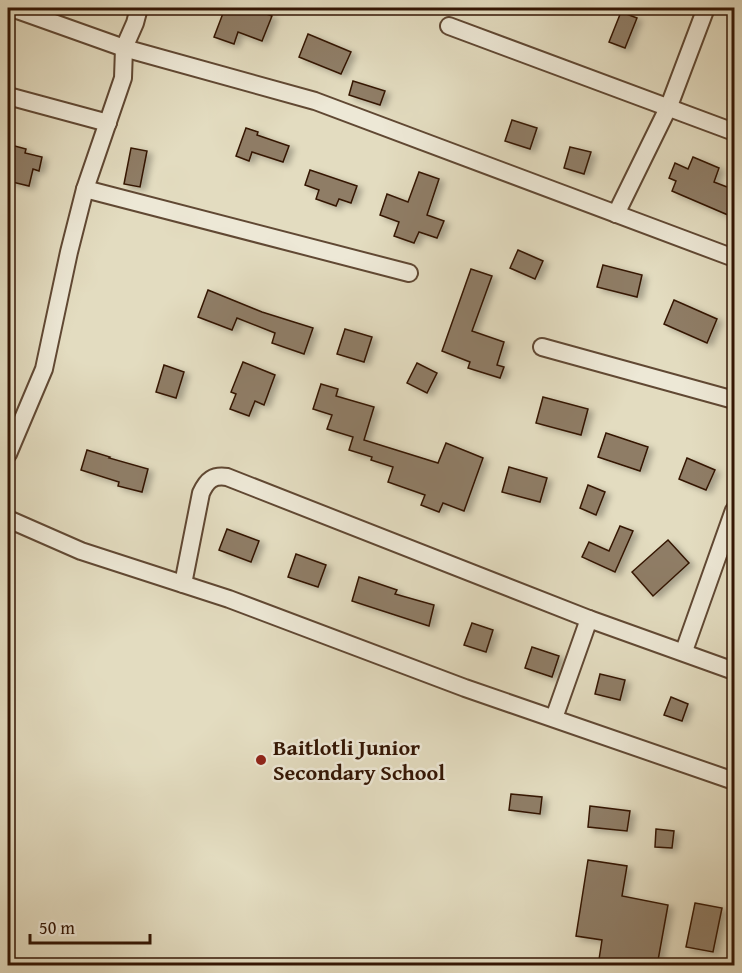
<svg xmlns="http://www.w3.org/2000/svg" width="742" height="973" font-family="'Gentium Book Plus',serif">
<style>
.building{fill:#8f7d66;stroke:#341604;stroke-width:1.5;filter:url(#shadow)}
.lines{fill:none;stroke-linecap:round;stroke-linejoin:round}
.minor-casing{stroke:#604833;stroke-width:20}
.minor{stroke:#ede8d6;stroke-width:16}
.poi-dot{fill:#8f2418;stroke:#ede8d6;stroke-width:2}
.labels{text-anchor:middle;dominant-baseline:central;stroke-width:5;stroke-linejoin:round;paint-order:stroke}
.poi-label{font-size:22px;font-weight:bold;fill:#341604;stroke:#ede8d6;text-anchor:start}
</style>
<defs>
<filter id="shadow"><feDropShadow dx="5" dy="3" stdDeviation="3" flood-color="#0004"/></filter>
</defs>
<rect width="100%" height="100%" fill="#e3dcc0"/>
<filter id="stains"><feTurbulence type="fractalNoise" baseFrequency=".00333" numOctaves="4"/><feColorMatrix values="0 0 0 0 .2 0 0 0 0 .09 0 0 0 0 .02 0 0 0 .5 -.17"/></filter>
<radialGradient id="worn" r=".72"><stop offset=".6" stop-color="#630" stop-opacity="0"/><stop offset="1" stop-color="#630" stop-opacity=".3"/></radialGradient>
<g class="building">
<polygon points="225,8 250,8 272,16 262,41 238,32 234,44 214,37"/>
<polygon points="621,12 637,18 625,48 609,42"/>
<polygon points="308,34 351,52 341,74 299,57"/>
<polygon points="353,81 385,91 380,105 349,95"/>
<polygon points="512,120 537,128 530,149 505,141"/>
<polygon points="246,128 258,132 257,135 289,146 283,162 252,152 249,161 236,156"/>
<polygon points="11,145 26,149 25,153 42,157 39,171 33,169 29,186 8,181 8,162"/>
<polygon points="570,147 591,152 584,174 564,168"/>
<polygon points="131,148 147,151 140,187 124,184"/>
<polygon points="693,157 719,168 714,182 735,190 735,218 672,191 676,181 669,178 675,163 688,169"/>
<polygon points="310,170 357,186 351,203 339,199 336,206 316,199 319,190 305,185"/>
<polygon points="419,172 439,179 427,215 444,221 437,238 419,232 414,243 394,236 399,222 380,215 387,194 408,202"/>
<polygon points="518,250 543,261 535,279 510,268"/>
<polygon points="603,265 642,275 637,297 597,287"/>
<polygon points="471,269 492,276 472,331 504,342 497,365 504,367 500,378 468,368 470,362 442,351"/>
<polygon points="208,290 262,312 313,328 304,354 272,343 275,333 237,318 232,330 198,317"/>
<polygon points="674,300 717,319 707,343 664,324"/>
<polygon points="345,329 372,337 364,362 337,354"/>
<polygon points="243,362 275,375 264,405 255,401 249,416 230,409 236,394 231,392"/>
<polygon points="417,363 437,373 427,393 407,383"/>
<polygon points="164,365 184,372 176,398 156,392"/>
<polygon points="321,384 338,389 336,396 374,407 364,440 438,463 446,443 483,458 464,511 443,503 439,512 421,505 425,495 388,482 393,467 371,460 372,457 349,450 353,437 327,429 332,415 313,409"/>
<polygon points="543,397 588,409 581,435 536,423"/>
<polygon points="606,433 648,447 640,471 598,457"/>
<polygon points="87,450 110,457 109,458 148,469 142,492 118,486 119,482 81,470"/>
<polygon points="687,458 715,470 706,490 679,479"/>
<polygon points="509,467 547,478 540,502 502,492"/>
<polygon points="588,485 605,492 596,515 580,508"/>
<polygon points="620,526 633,531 615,572 582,557 589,542 609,551"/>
<polygon points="227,529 259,541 251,562 219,550"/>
<polygon points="668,540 689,563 653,596 632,572"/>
<polygon points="296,554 326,565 318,587 288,577"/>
<polygon points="359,577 397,590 395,594 434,605 429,626 352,601"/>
<polygon points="472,623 493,630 486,652 464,645"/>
<polygon points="532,647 559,656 552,677 525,668"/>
<polygon points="600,674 625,680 620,700 595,694"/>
<polygon points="671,697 688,704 682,721 664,715"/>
<polygon points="511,794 542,797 540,814 509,810"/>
<polygon points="590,806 630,811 627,831 588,827"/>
<polygon points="656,829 674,831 672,848 655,847"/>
<polygon points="588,860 627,866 622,896 668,905 657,966 598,966 602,940 576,936"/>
<polygon points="695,903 722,908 713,952 686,947"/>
</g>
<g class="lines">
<g class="minor-casing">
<g id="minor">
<polyline points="14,8 20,11 124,48 315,101 734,258"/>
<polyline points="449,26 734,132"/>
<polyline points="8,96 108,123"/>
<polyline points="85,189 409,273"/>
<polyline points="616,214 669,106 706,8"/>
<polyline points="542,347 734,400"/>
<polyline points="8,454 44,369 69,252 85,189 123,78 124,48 135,23 139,8"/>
<polyline points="8,519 81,551 229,599 465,688 734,781"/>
<path d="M183,584l18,-91c6,-13 12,-18 26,-16l362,142 -35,99"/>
<polyline points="589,619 734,671"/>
<polyline points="684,651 734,510"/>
</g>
</g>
<use href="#minor" class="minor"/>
</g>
<circle class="poi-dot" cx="261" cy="760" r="6"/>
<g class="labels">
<g class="poi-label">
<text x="273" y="747">Baitlotli Junior<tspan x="273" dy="25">Secondary School</tspan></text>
</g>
</g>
<rect width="742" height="973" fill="none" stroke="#e3dcc0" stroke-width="30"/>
<rect x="9" y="9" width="724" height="955" fill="none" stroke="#341604" stroke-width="3"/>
<rect x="15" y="15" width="712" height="943" fill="none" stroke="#341604" stroke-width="1.5"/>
<path d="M30 934v9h120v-9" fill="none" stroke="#341604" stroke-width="3"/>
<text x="39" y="934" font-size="18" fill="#341604" stroke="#ede8d6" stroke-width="4.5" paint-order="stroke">50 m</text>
<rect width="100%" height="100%" filter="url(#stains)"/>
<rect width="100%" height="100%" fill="url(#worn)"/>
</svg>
